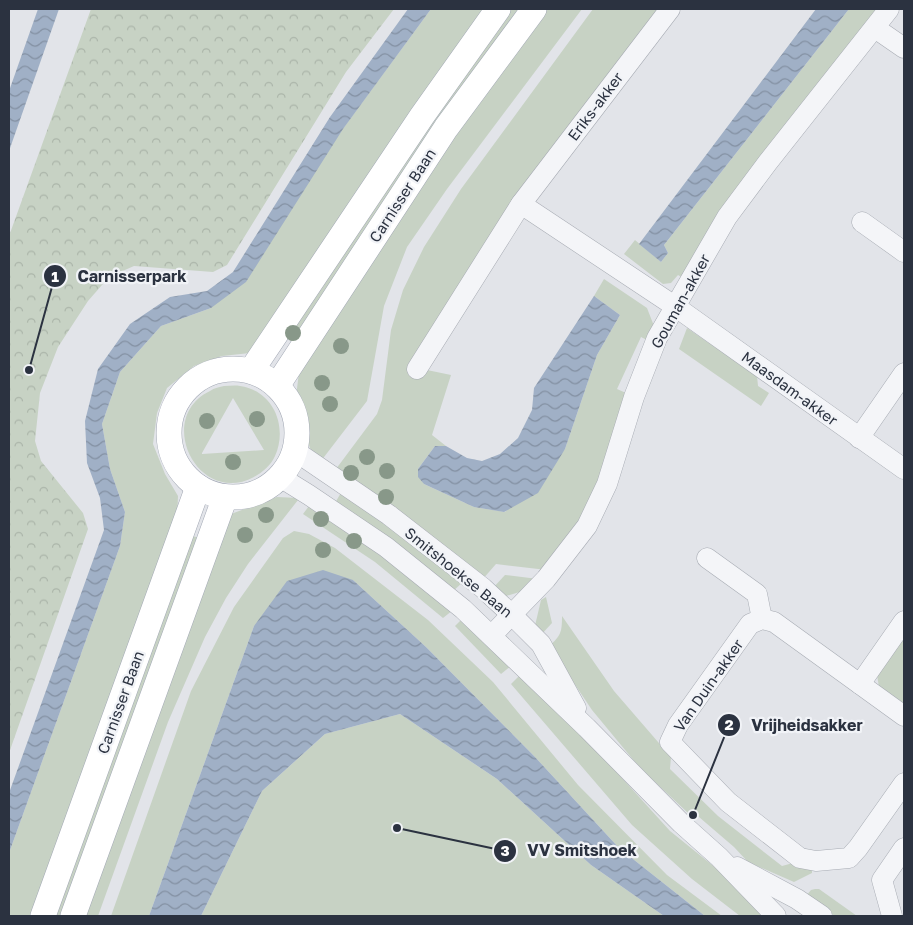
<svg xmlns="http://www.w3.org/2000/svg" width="913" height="925" font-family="'Golos Text',sans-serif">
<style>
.green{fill:#c7d2c4;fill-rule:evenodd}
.park{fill:url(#park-crowns)}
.water{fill:url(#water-waves)}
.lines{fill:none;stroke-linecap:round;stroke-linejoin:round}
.minor-casing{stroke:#a7abb3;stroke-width:21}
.major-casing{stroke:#a2a8b4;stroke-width:26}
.minor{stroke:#f4f5f8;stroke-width:20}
.major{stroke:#fff;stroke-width:25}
.tree{fill:#889889}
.labels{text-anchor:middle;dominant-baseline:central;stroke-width:4.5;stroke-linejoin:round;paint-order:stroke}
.street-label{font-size:15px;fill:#2b3240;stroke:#f1f3f7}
.leader{fill:none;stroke:#2b3240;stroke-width:2}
.callout-dot{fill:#2b3240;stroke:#f1f3f7;stroke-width:2}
.mark-label{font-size:15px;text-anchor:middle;font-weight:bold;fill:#fff}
.callout-label{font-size:16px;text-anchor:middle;font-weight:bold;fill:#2b3240;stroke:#f1f3f7;stroke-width:4.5;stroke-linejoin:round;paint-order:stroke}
</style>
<defs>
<pattern id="park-crowns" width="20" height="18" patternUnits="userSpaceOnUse" patternTransform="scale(1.25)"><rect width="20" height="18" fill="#c7d2c4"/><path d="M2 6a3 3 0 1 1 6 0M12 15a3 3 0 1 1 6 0" fill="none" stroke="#abb5a9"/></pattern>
<pattern id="water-waves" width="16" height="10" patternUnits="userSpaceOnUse" patternTransform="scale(1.25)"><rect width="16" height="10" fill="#a0b0c6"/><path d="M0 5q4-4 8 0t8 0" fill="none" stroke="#8390a2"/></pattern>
</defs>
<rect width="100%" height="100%" fill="#e2e4e9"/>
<g class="green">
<polygon points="431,9 494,9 250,353 222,356 194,366 167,388 157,413 153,444 165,474 178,496 177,521 36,916 9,916 9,853 120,546 125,512 110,469 102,424 120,372 161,326 211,308"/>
<polygon points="509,9 527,9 295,343 283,336"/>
<polygon points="547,9 582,9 447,189 407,247 384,306 367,401 321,461 313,456 306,437 307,423 296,397 299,372 417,186"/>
<polygon points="593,9 660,9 514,202 427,370 451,375 432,435 446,446 435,446 418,469 424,484 474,507 505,512 565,449 597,355 620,315 594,296 604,279 647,308 654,326 647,340 641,337 617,389 626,393 598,494 547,570 496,564 482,580 336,469 377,414 382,400 391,330 403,290 424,247 461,189"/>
<polygon points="849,9 878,9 683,278 678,275 671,283 663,284 624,254 635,240 661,262 668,253 664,245"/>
<polygon points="687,328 757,376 758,386 769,393 761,406 679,349"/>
<path d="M224,386c5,0 11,-1 16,0 34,5 48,41 35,70 -4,9 -12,16 -21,21 -56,30 -100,-59 -44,-86 4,-3 10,-4 14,-5zM233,398l31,52 -62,4v-1z"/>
<polygon points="342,491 463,582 452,592 335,503"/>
<polygon points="277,497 298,498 298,500 248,564 226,598 205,637 168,722 98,916 80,916 231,514"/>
<polygon points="309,506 380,554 453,610 443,618 375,562 303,514"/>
<polygon points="294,531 309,534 335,548 428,620 493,682 578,785 667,875 722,916 705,916 619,848 535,757 426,647 353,580 254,626 149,916 111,916 191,691 234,607 283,538"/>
<polygon points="187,534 202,539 66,916 52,916"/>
<polygon points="505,575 538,579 526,590 506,596 492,589"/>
<polygon points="546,597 552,623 540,636 534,630 541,600"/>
<path d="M562,616l52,75 57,66 -1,12 48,47 64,50 11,-3 19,5v5l-18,9 -46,-20 -14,-15 -42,-36 -4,2 -48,-45 -48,-58 -43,-64c12,-10 13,-14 13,-30z"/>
<polygon points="461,620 512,665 501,674 455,626"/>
<polygon points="904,636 904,704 879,687 877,675"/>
<polygon points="520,675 563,713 670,831 753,898 764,916 740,916 692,879 632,825 511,684"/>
<polygon points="400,714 497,779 591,865 664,916 201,916 262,791 325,734"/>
<polygon points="815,889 819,889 857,916 835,916 806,896 811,890"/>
</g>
<polygon class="park" points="91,9 394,9 346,72 227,265 213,272 134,266 109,277 88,301 58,347 40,393 35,441 41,461 83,513 88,529 9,753 9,236"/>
<g class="water">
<polygon points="38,9 59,9 9,151 9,91"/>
<polygon points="408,9 431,9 343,129 246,282 211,308 161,326 120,372 102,424 110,469 125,512 120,546 9,853 9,793 104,530 100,498 87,463 85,421 98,369 130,324 170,297 207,291 233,272 330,117"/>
<polygon points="816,9 849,9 664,245 668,253 661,262 639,244"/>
<polygon points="594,296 620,315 597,355 565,449 538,493 504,512 474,507 424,484 418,477 418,469 435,446 446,446 467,458 482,461 500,454 518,438 532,410 534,388"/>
<polygon points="323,570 353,580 426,647 535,757 619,848 705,916 664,916 591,865 497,779 400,714 325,734 262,791 201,916 149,916 254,626 287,581"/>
</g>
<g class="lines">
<g class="minor-casing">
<g id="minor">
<polyline points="875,28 904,48"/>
<polyline points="521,204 670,9"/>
<polyline points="862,222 904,252"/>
<polyline points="417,369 521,204 676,307 904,469"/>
<polyline points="859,438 904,373"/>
<polyline points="295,451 389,515 483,588 512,615 541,644 576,708"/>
<polyline points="280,477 309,495 386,547 463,609 587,728 681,823 719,857 776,916"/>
<polyline points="707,558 757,594 762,619"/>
<polyline points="492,635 546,579 587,526 607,484 634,397 657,338 727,217 768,162 889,9"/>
<polyline points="860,684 904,621"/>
<polyline points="904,716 774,622 762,619 750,624 678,725 670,742 728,802 800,858 816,861 849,858 858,848 904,783"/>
<polyline points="737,867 797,899 822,916"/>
<polyline points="892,916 882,880 904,848"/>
</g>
</g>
<g class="major-casing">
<g id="major">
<circle cx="233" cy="433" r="64"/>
<polyline points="251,371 422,116 498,9"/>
<polyline points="277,386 446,128 534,9"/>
<polyline points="43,916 198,487"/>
<polyline points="73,916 225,497"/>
</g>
</g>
<use href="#minor" class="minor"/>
<use href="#major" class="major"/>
</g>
<g class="tree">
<circle cx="293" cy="333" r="8"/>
<circle cx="341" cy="346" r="8"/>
<circle cx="322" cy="383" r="8"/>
<circle cx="330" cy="404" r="8"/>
<circle cx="257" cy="419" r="8"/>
<circle cx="207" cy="421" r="8"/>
<circle cx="367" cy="457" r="8"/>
<circle cx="233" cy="462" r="8"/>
<circle cx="387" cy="471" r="8"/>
<circle cx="351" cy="473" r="8"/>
<circle cx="386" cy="497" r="8"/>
<circle cx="266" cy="515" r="8"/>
<circle cx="321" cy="519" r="8"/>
<circle cx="245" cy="535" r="8"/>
<circle cx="354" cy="541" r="8"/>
<circle cx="323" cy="550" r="8"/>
</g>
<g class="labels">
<g class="street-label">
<text transform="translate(595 106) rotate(-53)">Eriks-akker</text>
<text transform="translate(402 195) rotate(-57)">Carnisser Baan</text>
<text transform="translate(680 301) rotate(-61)">Gouman-akker</text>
<text transform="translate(790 388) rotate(36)">Maasdam-akker</text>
<text transform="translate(459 572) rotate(39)">Smitshoekse Baan</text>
<text transform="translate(708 685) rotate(-55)">Van Duin-akker</text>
<text transform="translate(120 702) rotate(-70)">Carnisser Baan</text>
</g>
</g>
<path class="leader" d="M29 370L55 276M693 815L729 725M397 828L505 851"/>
<g class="callout-dot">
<circle cx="29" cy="370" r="5"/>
<circle cx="693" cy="815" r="5"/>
<circle cx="397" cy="828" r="5"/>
<circle cx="55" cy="276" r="12"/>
<circle cx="729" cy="725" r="12"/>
<circle cx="505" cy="851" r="12"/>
</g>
<g class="mark-label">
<text x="55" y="282">1</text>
<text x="729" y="730">2</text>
<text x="505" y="856">3</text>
</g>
<g class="callout-label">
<text x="132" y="282">Carnisserpark</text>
<text x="807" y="731">Vrijheidsakker</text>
<text x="582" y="856">VV Smitshoek</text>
</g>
<rect width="913" height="925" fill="none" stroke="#2b3240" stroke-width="20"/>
</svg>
